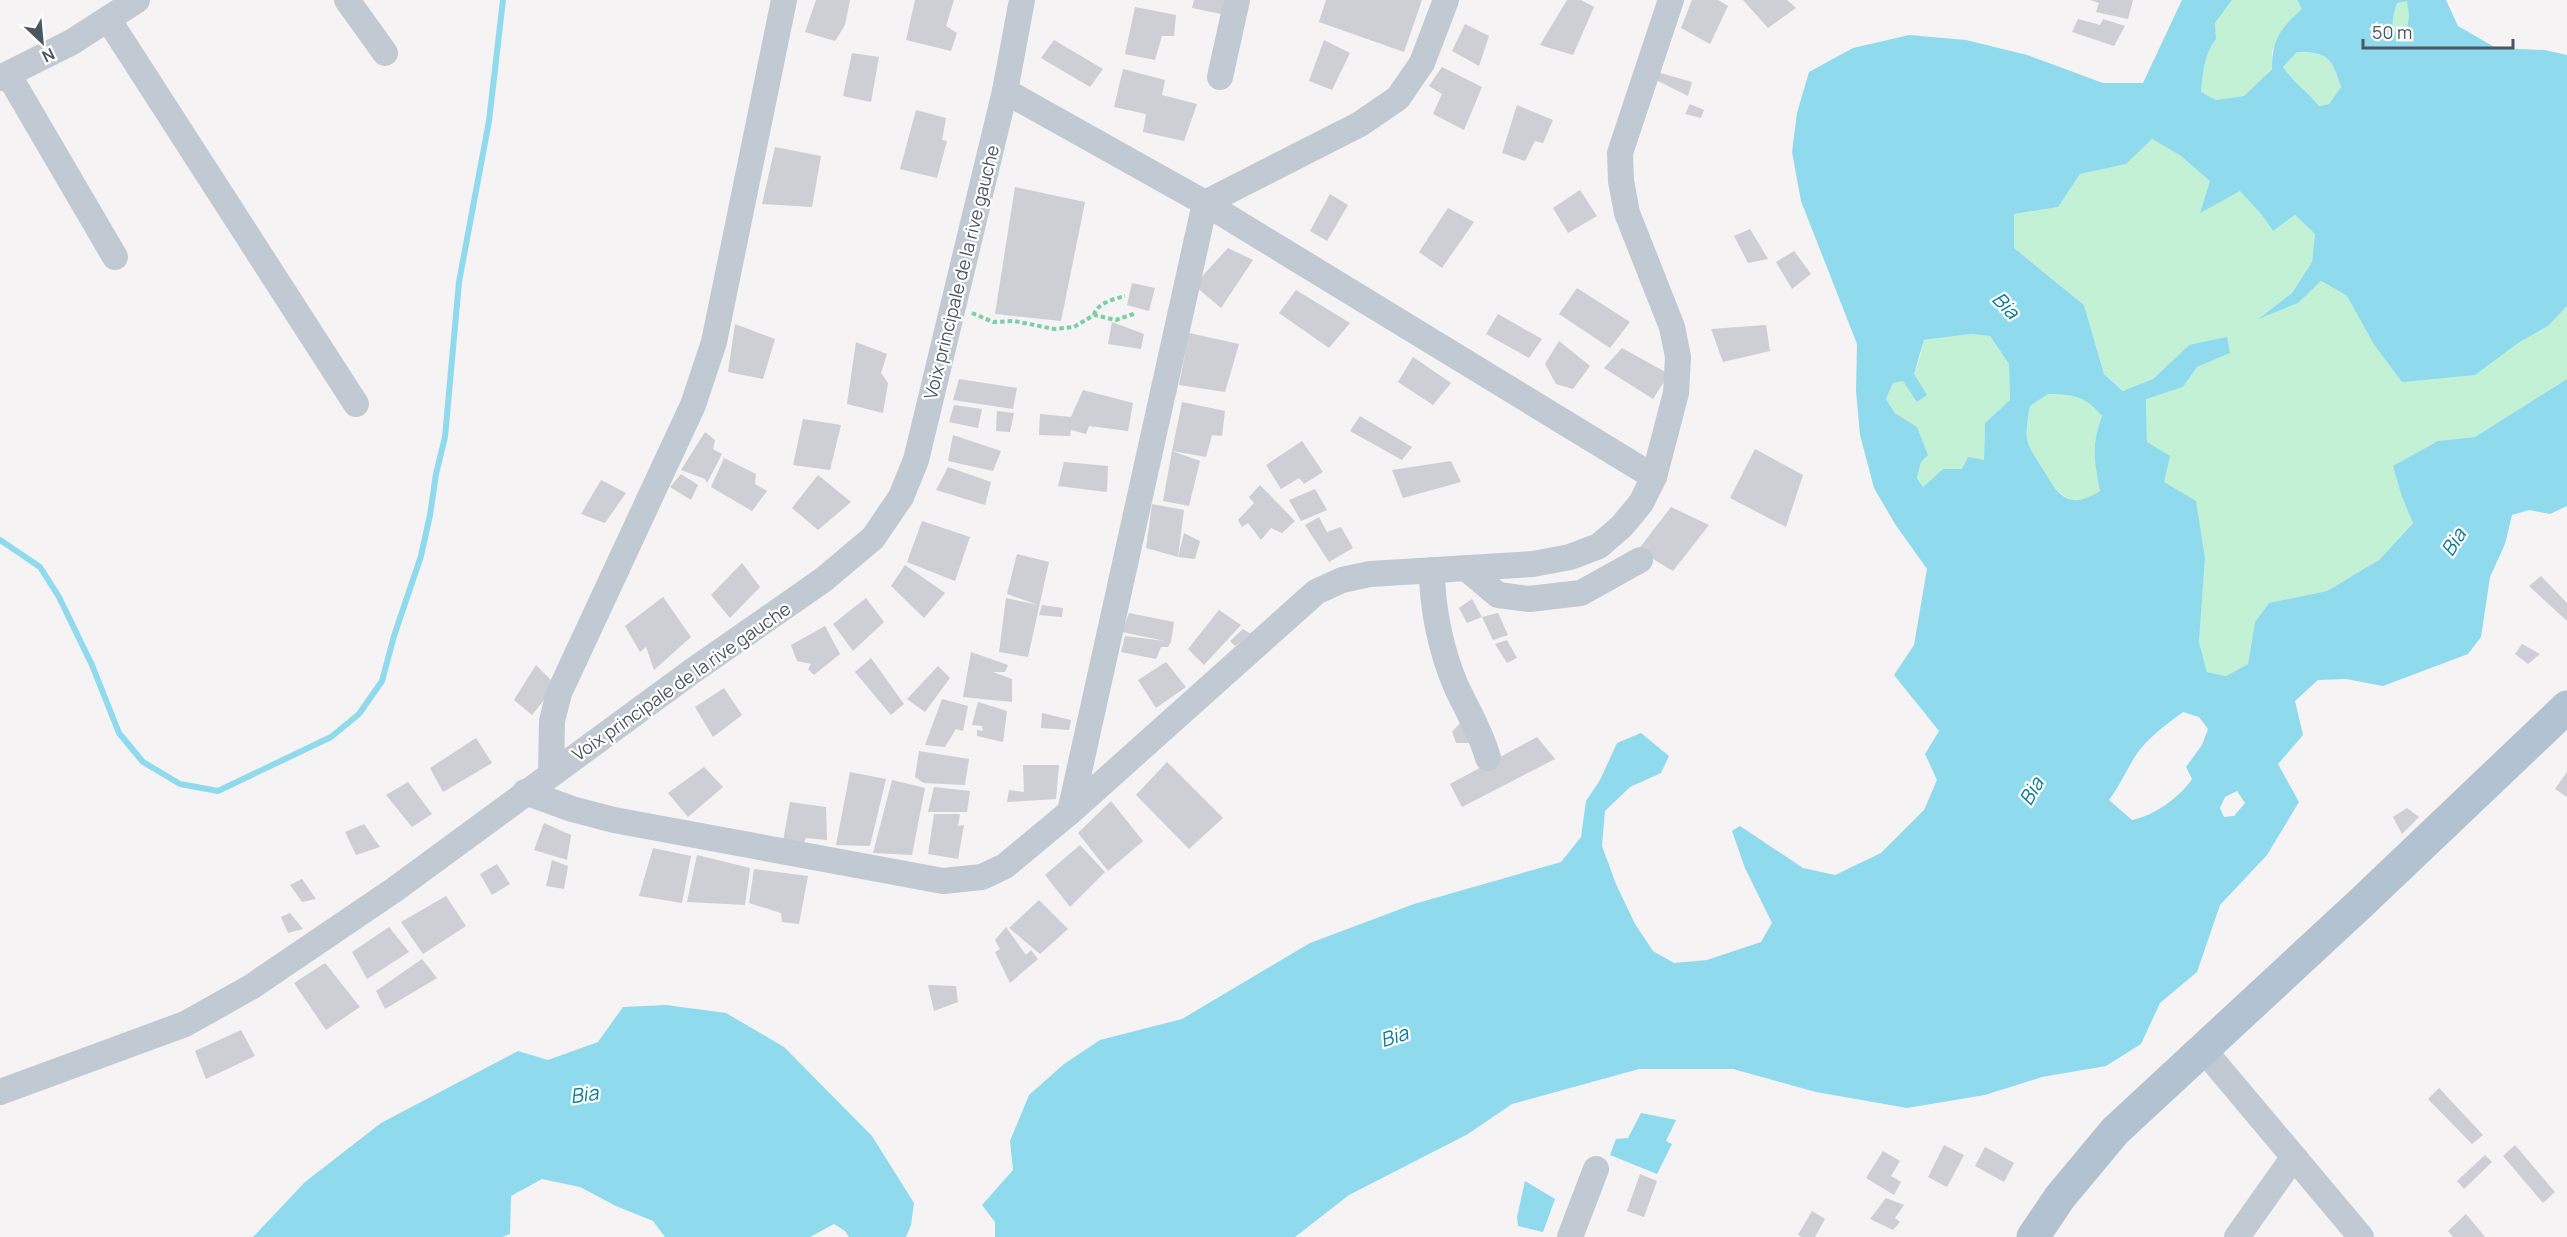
<svg xmlns="http://www.w3.org/2000/svg" width="2567" height="1237" font-family="Manrope,sans-serif">
<style>
.green{fill:#c3f1d5}
.water{fill:#90daee;fill-rule:evenodd}
.lines{fill:none;stroke-linecap:round;stroke-linejoin:round}
.stream{stroke:#90daee;stroke-width:6}
.building{fill:#cdcfd5}
.path{stroke:#7ad0a6;stroke-width:4;stroke-dasharray:4.5 3;stroke-linecap:butt}
.minor{stroke:#c1cad2;stroke-width:26}
.major{stroke:#b3c2d1;stroke-width:33}
.labels{text-anchor:middle;dominant-baseline:central;stroke-width:4.5;stroke-linejoin:round;paint-order:stroke}
.street-label{font-size:18px;fill:#4a5661;stroke:#fff}
.water-label{font-size:20px;font-style:italic;fill:#0c7c9b;stroke:#fff}
</style>
<rect width="100%" height="100%" fill="#f5f3f3"/>
<g class="green">
<path d="M2232,0h65l6,9 -31,42v17l-27,28 -29,4 -15,-8c2,-19 3,-38 15,-53l-1,-16z"/>
<path d="M2407,0l2,16 -4,25c-17,-10 -13,-22 -8,-38z"/>
<path d="M2297,52c31,1 35,5 44,35l-12,17 -10,2c-11,-14 -26,-24 -36,-39z"/>
<polygon points="2152,139 2181,156 2211,181 2201,212 2240,190 2262,215 2273,231 2295,215 2315,234 2312,262 2292,293 2260,317 2298,303 2320,281 2347,296 2373,343 2518,343 2548,326 2567,306 2567,379 2475,437 2438,441 2402,497 2413,522 2379,560 2327,591 2269,603 2255,622 2248,664 2226,676 2207,672 2199,642 2205,558 2164,482 2147,442 2146,398 2183,387 2197,367 2230,353 2189,345 2153,379 2124,391 2104,374 2084,305 2014,248 2014,214 2058,207 2080,174 2125,164"/>
<path d="M1971,334l19,2 19,28 1,36 -25,23 -1,38 -22,8h-19l-20,18 -6,-9 4,-16 -4,-35 -22,-14 -9,-14 7,-16c26,-5 25,-21 31,-43z"/>
<path d="M2048,394c26,1 36,1 54,22 -11,30 -8,45 -2,75 -8,5 -16,11 -26,10 -17,-3 -44,-46 -47,-62 -1,-11 1,-22 3,-33z"/>
</g>
<g class="water">
<path d="M2182,0h50l-17,23 1,16c-12,15 -13,34 -15,53l15,8 28,-4 28,-27c0,-30 9,-41 30,-60l-5,-9h149l12,26 38,22 49,2 22,5v251l-19,20 -30,17 -43,32 -73,7 -29,-39 -26,-47 -26,-15 -23,22 -40,16 34,-26 20,-31 3,-28 -20,-19 -22,16 -11,-16 -22,-24 -40,22 10,-32 -29,-25 -29,-17 -26,25 -46,10 -22,33 -44,7v34l70,57 20,69 19,17 30,-12 36,-34 38,-8 3,16 -33,14 -14,20 -37,12 1,43 23,14 -6,26 32,19 9,57 -6,84 8,30 19,4 22,-12 7,-42 14,-19 58,-12 52,-31 34,-37 -11,-26 -9,-31 45,-25 37,-4 92,-58v127l-17,8 -21,-4 -17,5 -7,29 -15,33 -9,60 -13,17 -85,32 -37,-7 -28,1 -23,21 8,34 -25,29 21,38 -32,53 -47,50 -23,67 -37,31 -19,41 -35,22 -64,11 -57,18 -78,13 -91,-16 -83,-23h-94l-127,35 -44,30 -119,61 -54,42h-300v-15l-13,-17 31,-35 -3,-29 19,-46 35,-31 36,-24 82,-21 128,-76 104,-39 147,-42 20,-25 5,-36 14,-21 17,-37 24,-10 28,23 -8,17 -31,14 -25,24 -3,35 14,38 19,40 18,27 21,12 33,-3 54,-18 11,-19 -27,-55 -13,-37 8,-5 63,42 32,7 46,-22 43,-43 13,-30 -12,-26 14,-23 -45,-56 20,-30 13,-76 -32,-45 -21,-36 -14,-53 -4,-44 1,-47 -56,-143 -9,-49 5,-39 12,-41 44,-24 56,-13 57,5 61,15 76,28h40zM2407,1l2,15 -4,24c-17,-9 -13,-21 -8,-37zM2297,52c31,0 35,6 44,35l-12,17 -10,2c-11,-14 -26,-24 -36,-39zM1971,334l19,2 19,28 1,36 -25,23 -1,37 -16,-3 -6,12h-19l-20,18 -6,-9 4,-16 7,-7 -11,-28 -22,-14 -9,-14 7,-16 10,-2 14,21 10,-7 -13,-21 10,-34zM2048,394c26,1 36,1 54,22 -11,30 -8,44 -2,75 -32,20 -41,5 -58,-23 -5,-8 -13,-19 -15,-29 -1,-11 1,-22 3,-33zM2183,712l16,5 9,12 -6,16 -16,22 6,12c-12,18 -38,37 -60,41l-23,-20c10,-13 16,-27 25,-42 11,-18 31,-33 49,-46zM2237,791l8,12 -11,13 -10,1 -4,-9 5,-11z"/>
<polygon points="666,1005 726,1013 784,1047 872,1136 914,1203 911,1225 906,1237 849,1237 845,1231 834,1224 810,1237 665,1237 653,1221 616,1206 580,1187 542,1179 511,1196 510,1234 502,1237 253,1237 305,1182 381,1123 518,1051 548,1060 598,1042 623,1007"/>
<polygon points="1641,1113 1676,1120 1666,1141 1672,1144 1657,1174 1610,1155 1616,1139 1628,1138"/>
<polygon points="1525,1181 1555,1199 1543,1232 1518,1226 1517,1217"/>
</g>
<g class="lines">
<polyline class="stream" points="0,540 40,567 59,597 92,665 119,733 143,762 180,784 218,791 331,737 359,714 382,681 394,636 421,556 430,515 436,474 445,437 459,282 489,121 503,0"/>
</g>
<g class="building">
<polygon points="816,0 850,0 845,25 835,41 805,32"/>
<polygon points="915,0 954,0 946,26 957,33 951,51 906,40"/>
<polygon points="1194,0 1227,0 1226,15 1192,8"/>
<polygon points="1326,0 1422,0 1404,52 1319,22"/>
<polygon points="1567,0 1581,0 1594,7 1573,55 1540,45"/>
<polygon points="1692,0 1718,0 1728,6 1710,44 1681,28"/>
<polygon points="1743,0 1787,0 1796,8 1768,28"/>
<polygon points="2090,0 2133,0 2128,19 2096,12 2099,3"/>
<polygon points="1135,7 1176,15 1174,36 1162,36 1155,60 1125,54"/>
<polygon points="2078,19 2100,25 2103,19 2125,26 2114,46 2072,32"/>
<polygon points="1465,24 1489,36 1479,66 1452,51"/>
<polygon points="1054,40 1103,69 1090,87 1041,58"/>
<polygon points="1324,40 1350,53 1332,90 1309,81"/>
<polygon points="852,53 879,57 871,102 843,96"/>
<polygon points="1442,67 1482,87 1464,130 1433,114 1442,94 1429,86"/>
<polygon points="1123,69 1165,80 1162,95 1197,104 1184,141 1143,132 1146,114 1114,107"/>
<polygon points="1657,72 1692,82 1688,96 1656,80"/>
<polygon points="1690,104 1704,110 1701,118 1685,114"/>
<polygon points="1517,105 1553,120 1543,143 1535,141 1525,161 1502,153"/>
<polygon points="916,110 946,118 942,140 947,141 937,178 900,169"/>
<polygon points="775,147 821,156 812,207 762,204"/>
<polygon points="1015,187 1085,202 1061,321 995,314"/>
<polygon points="1580,190 1597,216 1568,233 1553,208"/>
<polygon points="1330,194 1348,205 1327,241 1310,231"/>
<polygon points="1448,208 1474,222 1442,268 1419,252"/>
<polygon points="1750,229 1768,259 1748,263 1734,236"/>
<polygon points="1228,248 1253,260 1221,308 1194,285"/>
<polygon points="1794,251 1811,274 1792,289 1776,262"/>
<polygon points="1132,283 1155,288 1149,311 1127,305"/>
<polygon points="1577,288 1630,322 1610,348 1559,314"/>
<polygon points="1296,290 1350,323 1329,348 1279,313"/>
<polygon points="1498,314 1542,339 1529,358 1486,334"/>
<polygon points="1112,322 1144,334 1141,349 1108,344"/>
<polygon points="735,324 775,339 763,379 728,372"/>
<polygon points="1766,325 1770,351 1723,362 1711,329"/>
<polygon points="1189,333 1239,344 1225,392 1179,385"/>
<polygon points="1559,341 1590,366 1573,389 1556,384 1545,364"/>
<polygon points="856,342 887,354 881,373 888,383 883,413 847,404"/>
<polygon points="1622,348 1669,374 1653,399 1604,368"/>
<polygon points="1413,357 1451,383 1433,405 1398,382"/>
<polygon points="959,379 1017,388 1013,409 953,400"/>
<polygon points="1083,390 1133,403 1128,431 1089,426 1086,434 1071,430 1070,436 1039,435 1040,414 1071,417"/>
<polygon points="1182,402 1225,411 1222,436 1212,435 1206,457 1172,451"/>
<polygon points="954,405 982,409 978,428 949,422"/>
<polygon points="997,411 1014,413 1010,432 996,431"/>
<polygon points="1360,416 1412,447 1402,460 1350,431"/>
<polygon points="803,419 841,425 830,470 793,465"/>
<polygon points="705,432 715,440 713,449 722,454 707,483 705,479 681,470"/>
<polygon points="953,435 1001,451 993,471 948,461"/>
<polygon points="1302,441 1323,472 1304,484 1299,478 1281,489 1266,465"/>
<polygon points="1755,449 1803,475 1786,527 1730,498"/>
<polygon points="1172,451 1200,461 1189,506 1163,501"/>
<polygon points="724,458 756,474 755,484 767,491 752,511 711,487"/>
<polygon points="1451,461 1461,482 1403,498 1392,470"/>
<polygon points="1064,462 1108,466 1107,492 1058,486"/>
<polygon points="948,467 991,482 985,505 936,490"/>
<polygon points="681,474 698,485 691,500 670,487"/>
<polygon points="818,475 851,502 818,530 792,508"/>
<polygon points="601,480 626,493 605,523 581,514"/>
<polygon points="1260,485 1295,521 1282,533 1271,528 1261,540 1248,523 1242,527 1238,520 1254,503 1249,497"/>
<polygon points="1315,489 1327,510 1301,521 1289,500"/>
<polygon points="1152,504 1184,510 1178,557 1146,548"/>
<polygon points="1671,507 1709,525 1673,571 1638,550"/>
<polygon points="1319,517 1327,532 1341,527 1353,548 1329,562 1305,525"/>
<polygon points="922,521 970,537 955,581 907,562"/>
<polygon points="1184,533 1200,541 1195,559 1178,557"/>
<polygon points="1017,554 1049,562 1028,657 999,652 1006,598 1038,605 1007,594"/>
<polygon points="742,563 760,587 730,618 711,595"/>
<polygon points="905,565 945,593 924,618 891,586"/>
<polygon points="2541,576 2567,603 2567,621 2529,586"/>
<polygon points="663,597 691,637 654,670 646,647 640,652 625,626"/>
<polygon points="866,598 884,622 853,651 833,624"/>
<polygon points="1472,599 1482,617 1498,613 1508,635 1493,640 1482,617 1467,623 1459,608"/>
<polygon points="1042,605 1063,608 1062,617 1039,615"/>
<polygon points="1219,610 1241,625 1204,665 1188,649"/>
<polygon points="1129,613 1174,622 1171,642 1168,647 1161,647 1156,659 1121,652 1125,636 1165,641 1122,632"/>
<polygon points="825,626 840,654 814,675 808,669 811,664 797,661 791,645"/>
<polygon points="1243,629 1251,634 1235,646 1230,641"/>
<polygon points="1507,640 1517,658 1507,663 1495,644"/>
<polygon points="2522,644 2540,654 2528,664 2515,654"/>
<polygon points="971,652 1008,665 1005,672 993,672 1012,679 1012,702 963,697"/>
<polygon points="871,658 904,704 891,715 855,672"/>
<polygon points="1166,662 1186,687 1156,708 1138,680"/>
<polygon points="536,665 556,685 532,715 514,700"/>
<polygon points="938,666 950,678 925,712 907,699"/>
<polygon points="724,688 742,715 713,737 695,707"/>
<polygon points="942,699 968,706 963,731 956,729 945,747 925,745"/>
<polygon points="978,702 1007,711 1003,742 977,736 977,730 983,731 982,726 972,725"/>
<polygon points="1042,713 1071,720 1069,730 1041,728"/>
<polygon points="1460,723 1468,725 1471,743 1456,743 1452,732"/>
<polygon points="1537,737 1555,759 1462,807 1450,784"/>
<polygon points="476,738 492,763 443,792 430,768"/>
<polygon points="919,751 969,759 965,785 924,783 915,777"/>
<polygon points="1167,762 1223,818 1189,849 1136,795"/>
<polygon points="1023,765 1059,765 1056,799 1007,802 1009,790 1024,792"/>
<polygon points="704,767 723,787 688,817 668,793"/>
<polygon points="850,772 886,779 870,846 836,845"/>
<polygon points="2567,772 2567,797 2555,789"/>
<polygon points="892,780 925,788 912,855 873,853"/>
<polygon points="408,782 432,814 412,827 386,795"/>
<polygon points="934,787 970,791 967,812 928,812"/>
<polygon points="1111,801 1143,841 1108,871 1078,833"/>
<polygon points="790,802 826,807 827,840 806,838 804,843 783,841"/>
<polygon points="2407,808 2419,817 2402,834 2393,817"/>
<polygon points="934,814 960,814 958,826 964,825 958,859 928,854"/>
<polygon points="544,823 571,835 567,860 534,850"/>
<polygon points="364,824 380,847 356,855 345,832"/>
<polygon points="1080,845 1105,872 1070,907 1045,875"/>
<polygon points="653,848 691,856 682,903 639,896"/>
<polygon points="697,855 750,868 745,905 687,902"/>
<polygon points="552,860 568,866 564,889 546,886"/>
<polygon points="497,864 510,884 492,895 480,874"/>
<polygon points="754,869 808,876 799,924 782,922 781,913 749,903"/>
<polygon points="302,879 316,899 302,902 290,885"/>
<polygon points="446,896 466,926 423,954 401,922"/>
<polygon points="1039,900 1068,929 1040,954 1009,928"/>
<polygon points="290,913 303,929 288,933 281,917"/>
<polygon points="389,927 409,952 367,979 352,952"/>
<polygon points="1006,927 1026,955 1031,950 1038,959 1010,983 995,952 1000,949 995,940"/>
<polygon points="422,959 437,978 385,1009 376,991"/>
<polygon points="325,963 360,1007 326,1030 294,983"/>
<polygon points="928,985 956,986 958,1002 934,1011"/>
<polygon points="241,1030 255,1056 206,1079 195,1051"/>
<polygon points="2439,1088 2483,1135 2472,1144 2428,1099"/>
<polygon points="1944,1145 1964,1155 1947,1187 1928,1177"/>
<polygon points="2515,1145 2555,1192 2543,1203 2503,1156"/>
<polygon points="1985,1147 2014,1163 2004,1182 1975,1166"/>
<polygon points="1883,1151 1900,1161 1891,1176 1901,1182 1894,1195 1866,1178"/>
<polygon points="2485,1155 2492,1162 2464,1189 2457,1181"/>
<polygon points="1640,1174 1657,1181 1644,1217 1627,1211"/>
<polygon points="1886,1198 1904,1205 1895,1218 1900,1222 1893,1230 1870,1219"/>
<polygon points="1812,1211 1825,1219 1815,1237 1802,1237 1798,1235"/>
<polygon points="2466,1214 2485,1237 2453,1237 2448,1231"/>
</g>
<g class="lines">
<g class="path">
<polyline points="972,313 993,322 1014,321 1054,329 1074,327 1094,315 1116,320 1136,313"/>
<path d="M1094,315c3,-12 20,-16 31,-19"/>
</g>
<g class="minor">
<polyline points="347,0 385,53"/>
<polyline points="108,19 356,404"/>
<polyline points="8,74 115,257"/>
<polyline points="1220,77 1237,0"/>
<polyline points="0,78 72,42 137,0"/>
<polyline points="1005,91 1205,203 1654,477"/>
<polyline points="1466,568 1498,595 1529,599 1581,593 1640,560"/>
<path d="M1432,570c0,38 9,81 24,116 11,24 25,46 32,72"/>
<polyline points="551,774 552,721 559,693 693,405 714,342 784,0"/>
<polyline points="525,792 572,809 614,820 943,881 982,877 1005,866 1070,812 1316,592 1342,580 1370,574 1533,564 1570,557 1599,546 1622,526 1641,503 1654,477 1676,393 1678,357 1672,327 1627,213 1621,181 1620,153 1671,0"/>
<polyline points="1070,812 1205,203 1360,124 1398,98 1422,63 1446,0"/>
<polyline points="2203,1049 2361,1237"/>
<polyline points="0,1092 185,1024 251,987 394,890 691,672 823,580 873,538 901,497 916,460 1005,91 1022,0"/>
<polyline points="1570,1237 1596,1169"/>
<polyline points="2237,1237 2288,1165 2296,1159"/>
</g>
<polyline class="major" points="2033,1237 2060,1197 2115,1131 2360,904 2567,707"/>
</g>
<g class="labels">
<g class="street-label">
<text transform="translate(961 272) rotate(-76)">Voix principale de la rive gauche</text>
<text transform="translate(681 681) rotate(-35)">Voix principale de la rive gauche</text>
</g>
<g class="water-label">
<text transform="translate(2006 305) rotate(46)">Bia</text>
<text transform="translate(2453 542) rotate(-58)">Bia</text>
<text transform="translate(2031 791) rotate(-60)">Bia</text>
<text transform="translate(1394 1036) rotate(-18)">Bia</text>
<text transform="translate(584 1094) rotate(-8)">Bia</text>
</g>
</g>
<g transform="translate(42 42) rotate(154)" stroke="#ffffff" stroke-width="4.5" paint-order="stroke">
<path d="M0-4.5L10 22L0 15L-10 22Z" fill="#4a5661"/>
<text y="-9" font-size="16" font-weight="bold" text-anchor="middle" fill="#4a5661">N</text>
</g>
<path d="M2363 39v9h150v-9" fill="none" stroke="#4a5661" stroke-width="3"/>
<text x="2372" y="39" font-size="18" fill="#4a5661" stroke="#ffffff" stroke-width="4.5" paint-order="stroke">50 m</text>
</svg>
